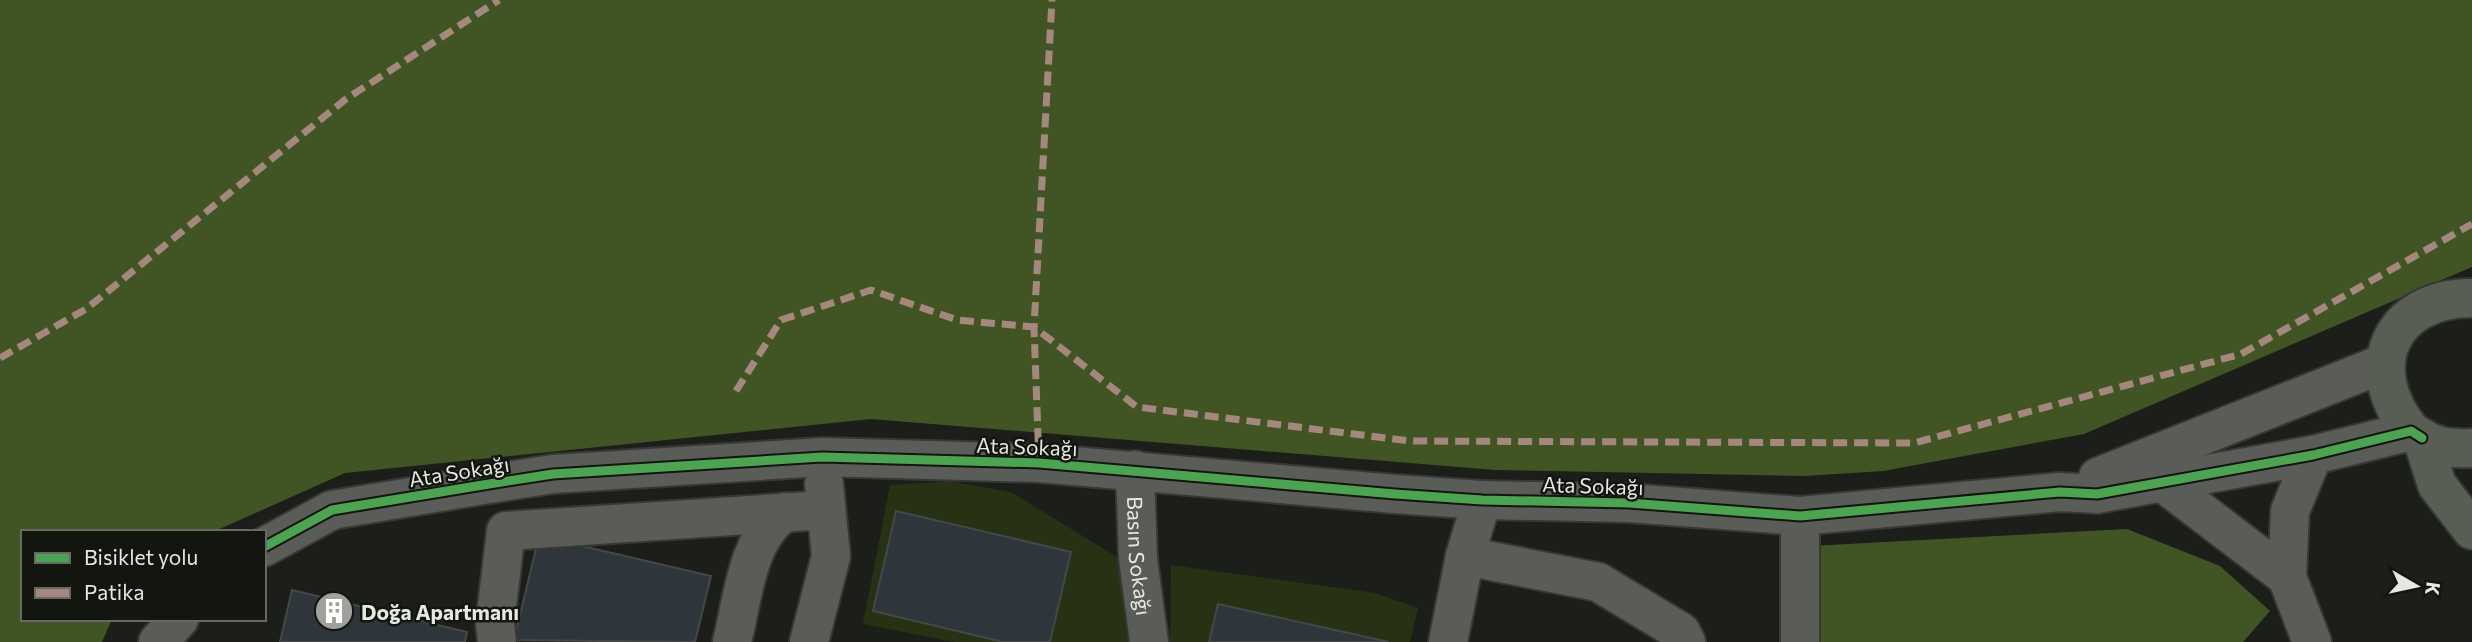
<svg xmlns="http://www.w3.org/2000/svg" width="2472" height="642" font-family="Commissioner,sans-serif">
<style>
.green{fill:#263213}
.forest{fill:#415524}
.building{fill:#2e353b;stroke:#454847;stroke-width:2}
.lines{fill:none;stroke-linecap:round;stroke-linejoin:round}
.minor-casing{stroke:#373834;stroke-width:42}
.major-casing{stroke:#373834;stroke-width:42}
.minor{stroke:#5a5c58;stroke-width:38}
.major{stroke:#595e54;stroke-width:38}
.quiet{stroke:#a5887d;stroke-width:7;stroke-dasharray:14 7;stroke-linecap:butt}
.cycleway-casing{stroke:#13160e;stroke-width:13}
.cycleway{stroke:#4ca352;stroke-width:9}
.labels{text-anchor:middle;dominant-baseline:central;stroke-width:5;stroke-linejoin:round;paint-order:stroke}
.street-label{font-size:21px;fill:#e6e9e3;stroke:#13160e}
.poi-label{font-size:21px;font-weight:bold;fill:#e6e9e3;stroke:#13160e;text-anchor:start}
</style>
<rect width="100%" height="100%" fill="#1c1e19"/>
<g class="green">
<polygon points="949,481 1011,492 1122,560 1131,642 954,642 863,624 890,485"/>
<polygon points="1171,565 1375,593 1418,608 1410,642 1170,642"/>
</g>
<g class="forest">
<polygon points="0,0 2472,0 2472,267 2084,434 1883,471 1804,476 1495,470 871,419 345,473 213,532 23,532 23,619 112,619 102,642 0,642"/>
<polygon points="2127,529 2220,566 2270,611 2243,642 1813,642 1811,546"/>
</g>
<g class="building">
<polygon points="896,511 1071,552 1050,642 1003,642 873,611"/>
<polygon points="539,536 711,576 695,642 514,640"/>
<polygon points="292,590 467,632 465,642 280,642"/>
<polygon points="1218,604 1389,642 1209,642"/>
</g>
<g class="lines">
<g class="minor-casing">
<g id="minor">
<path id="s1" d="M1135,470l3,89 11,83"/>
<polyline points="2098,477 2385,363"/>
<polyline points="2162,482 2287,577 2290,511 2313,455"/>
<polyline points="264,547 332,510 489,484 553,474 822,457 1039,463 1395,494 1482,500 1629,503 1800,516 2060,492 2097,494 2313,455 2411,431 2422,438"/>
<polyline points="1465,556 1598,582 1681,632 1686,642"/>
<polyline points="2287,577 2312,642"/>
<polyline points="158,642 179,619"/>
<polyline points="497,642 495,623 506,531 825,510"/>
<path d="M732,642c11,-43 14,-103 53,-130"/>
<polyline points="809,642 831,556 824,484"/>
<polyline points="1448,642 1465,556 1482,500"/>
<polyline points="1800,642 1800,516"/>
</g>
</g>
<g class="major-casing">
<g id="major">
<path d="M2411,431c-51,-62 -22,-133 61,-133"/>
<polyline points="2422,438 2437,485 2472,530"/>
<path d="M2422,438c15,10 32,11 50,10"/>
</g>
</g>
<use href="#minor" class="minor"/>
<use href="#major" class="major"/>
<g class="quiet">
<polyline points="0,358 86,309 346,99 499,0"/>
<polyline points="736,391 781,320 871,290 957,320 1034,327 1137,407 1410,441 1914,443 2241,354 2472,224"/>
<polyline points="1039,463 1034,327 1052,0"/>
</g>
<g class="cycleway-casing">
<polyline id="cycleway" points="264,547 332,510 489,484 553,474 822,457 1039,463 1395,494 1482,500 1629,503 1800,516 2060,492 2097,494 2313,455 2411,431 2422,438"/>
</g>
<use href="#cycleway" class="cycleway"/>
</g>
<defs>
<g id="building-disc" transform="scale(2.0125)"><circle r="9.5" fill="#9fa29c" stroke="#13160e"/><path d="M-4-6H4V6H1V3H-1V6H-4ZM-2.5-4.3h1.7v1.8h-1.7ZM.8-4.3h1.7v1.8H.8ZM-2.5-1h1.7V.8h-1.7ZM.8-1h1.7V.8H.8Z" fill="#fff"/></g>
</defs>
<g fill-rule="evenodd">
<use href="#building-disc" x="334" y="611"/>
</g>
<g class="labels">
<g class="street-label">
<text transform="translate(1027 446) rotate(2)">Ata Sokağı</text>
<text transform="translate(459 471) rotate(-9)">Ata Sokağı</text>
<text transform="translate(1593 485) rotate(2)">Ata Sokağı</text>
<text stroke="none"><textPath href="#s1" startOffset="86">Basın Sokağı</textPath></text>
</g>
<g class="poi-label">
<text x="361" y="611">Doğa Apartmanı</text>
</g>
</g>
<rect x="21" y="530" width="245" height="91" fill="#13160e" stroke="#676a63" stroke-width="2"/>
<rect x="35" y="553" width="35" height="10" fill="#4ca352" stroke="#676a63" stroke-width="2"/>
<text x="84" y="565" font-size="21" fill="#e6e9e3">Bisiklet yolu</text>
<rect x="35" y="588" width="35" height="10" fill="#a5887d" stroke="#676a63" stroke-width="2"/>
<text x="84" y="600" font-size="21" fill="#e6e9e3">Patika</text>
<g transform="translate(2416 586) rotate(99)" stroke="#13160e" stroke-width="5" paint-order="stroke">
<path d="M0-5L12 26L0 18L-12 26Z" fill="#e6e9e3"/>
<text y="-10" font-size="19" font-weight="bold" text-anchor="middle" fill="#e6e9e3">K</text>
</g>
</svg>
